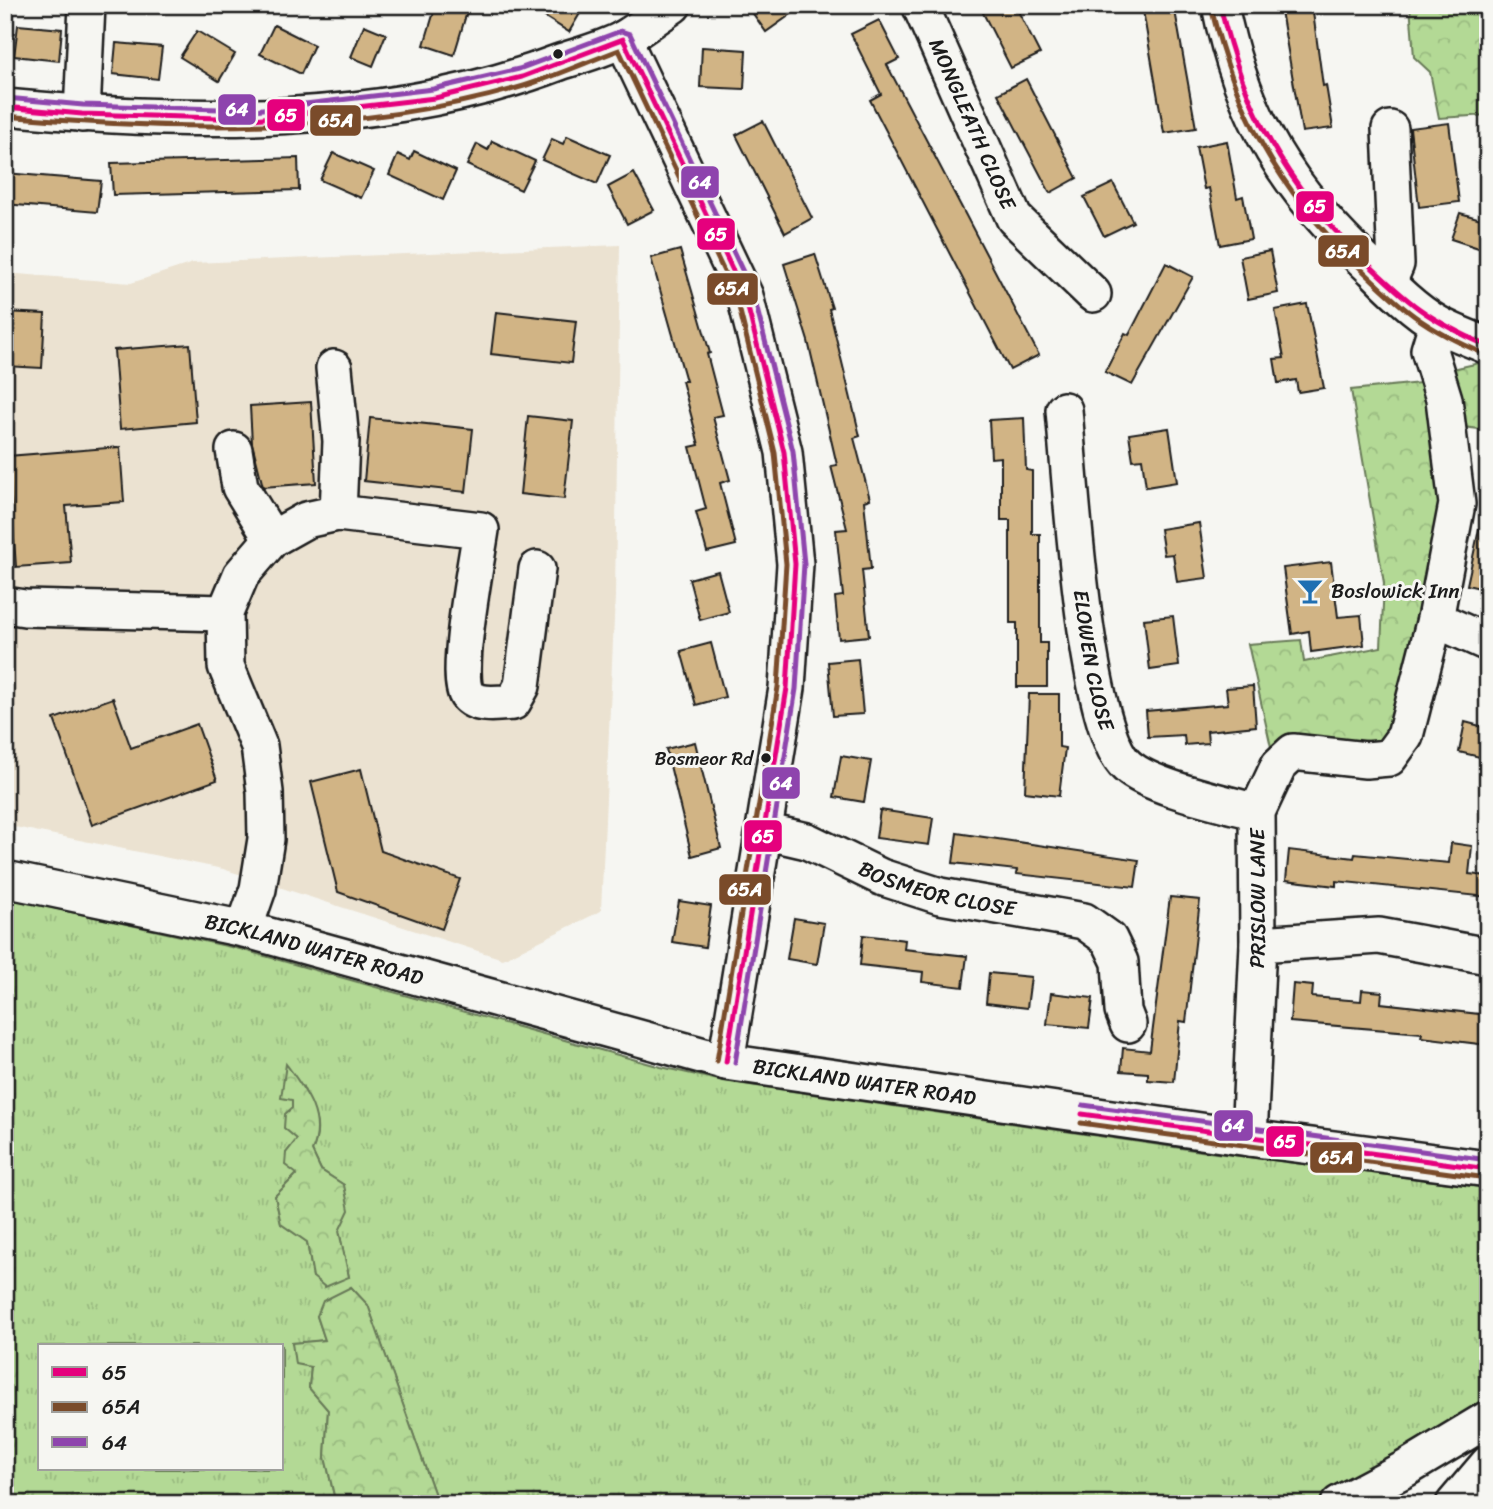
<svg xmlns="http://www.w3.org/2000/svg" width="1493" height="1509" font-family="Sriracha,sans-serif">
<style>
.built{fill:#ebe2d1}
.grass{fill:url(#grass-tufts);stroke:#687a58;stroke-width:2;fill-rule:evenodd}
.forest{fill:url(#forest-crowns);stroke:#687a58;stroke-width:2}
.building{fill:#d1b485;stroke:#1c1c1c;stroke-width:2}
.lines{fill:none;stroke-linecap:round;stroke-linejoin:round}
.minor-casing{stroke:#1c1c1c;stroke-width:40}
.minor{stroke:#f6f6f2;stroke-width:35}
.bus-1-casing{stroke:#f6f6f2;stroke-width:10}
.bus-2-casing{stroke:#f6f6f2;stroke-width:10}
.bus-3-casing{stroke:#f6f6f2;stroke-width:10}
.bus-1{stroke:#e5007d;stroke-width:5}
.bus-2{stroke:#7a4b2a;stroke-width:5}
.bus-3{stroke:#8e44ad;stroke-width:5}
.bus-dot{fill:#1c1c1c;stroke:#f6f6f2;stroke-width:2.5}
.labels{text-anchor:middle;dominant-baseline:central;stroke-width:6;stroke-linejoin:round;paint-order:stroke}
.bus-label{font-size:19px;fill:#1c1c1c;stroke:#f6f6f2;text-anchor:end}
.street-label{font-size:21px;fill:#1c1c1c;stroke:#f6f6f2}
.poi-label{font-size:21px;fill:#1c1c1c;stroke:#f6f6f2;text-anchor:start}
.line-badge{stroke:#f6f6f2;stroke-width:2.5}
.badge-label{font-size:19px;text-anchor:middle;font-weight:bold;fill:#fff}
</style>
<defs>
<pattern id="grass-tufts" width="24" height="20" patternUnits="userSpaceOnUse" patternTransform="scale(1.75)"><rect width="24" height="20" fill="#b3d995"/><path d="M3 7l-1-3M5 7V3M7 7l1-3M15 17l-1-3M17 17v-4M19 17l1-3" fill="none" stroke="#99ba80"/></pattern>
<pattern id="forest-crowns" width="20" height="18" patternUnits="userSpaceOnUse" patternTransform="scale(1.75)"><rect width="20" height="18" fill="#b3d995"/><path d="M2 6a3 3 0 1 1 6 0M12 15a3 3 0 1 1 6 0" fill="none" stroke="#99ba80"/></pattern>
</defs>
<rect width="100%" height="100%" fill="#f6f6f2"/>
<filter id="ink" filterUnits="userSpaceOnUse"><feTurbulence type="fractalNoise" baseFrequency=".0143" numOctaves="2"/><feDisplacementMap in="SourceGraphic" scale="14" xChannelSelector="R" yChannelSelector="G"/><feConvolveMatrix kernelMatrix="1 2 1 2 8 2 1 2 1" color-interpolation-filters="sRGB"/></filter>
<g filter="url(#ink)">
<polygon class="built" points="620,245 615,596 601,911 503,959 223,869 5,825 5,273 131,283 193,263"/>
<path class="grass" d="M5,892l8,2 -1,5 228,50 421,118 62,14 478,70 287,37v218l-90,55 -82,43h-878l-70,-198 -17,-19 -34,29 8,24 -33,4 19,23 -2,21 19,22 -3,47 11,47h-331zM303,1087c10,24 21,38 9,64l9,19 23,15 -5,46 10,46h-36l-6,-35 -26,-18 -6,-28 22,-22 -11,-21 11,-14 -5,-39zM40,1346h242v123h-242z"/>
<g class="forest">
<polygon points="1410,5 1479,5 1488,59 1488,115 1439,118 1430,72 1414,57"/>
<polygon points="1488,361 1488,430 1455,426 1448,370"/>
<polygon points="1430,382 1444,515 1422,641 1383,748 1271,747 1248,644 1301,640 1304,662 1381,647 1384,583 1351,390"/>
<path d="M286,1064c20,27 41,54 26,87l9,19 23,15 5,25 -10,21 10,46 -24,10 -12,-10 -6,-35 -26,-18 -6,-28 22,-22 -12,-9 1,-12 11,-14 -13,-11 1,-14 7,-6v-8l-11,-2z"/>
<polygon points="351,1287 368,1305 438,1504 336,1504 325,1457 328,1410 309,1388 311,1367 295,1364 292,1343 325,1340 317,1316 323,1301"/>
</g>
<g class="building">
<polygon points="436,5 469,5 454,55 424,45"/>
<polygon points="526,5 585,5 569,32"/>
<polygon points="747,5 804,5 766,32"/>
<polygon points="979,5 1015,5 1040,54 1011,68"/>
<polygon points="1142,5 1174,5 1196,128 1164,133"/>
<polygon points="1280,5 1312,5 1323,86 1326,85 1333,128 1302,132"/>
<polygon points="879,20 899,59 887,65 1039,355 1010,370 870,100 881,94 851,34"/>
<polygon points="18,25 62,29 59,61 14,56"/>
<polygon points="274,25 314,45 301,74 260,54"/>
<polygon points="364,25 386,34 373,66 351,57"/>
<polygon points="197,31 235,54 219,81 180,57"/>
<polygon points="116,43 162,47 158,79 113,74"/>
<polygon points="702,47 746,50 744,89 700,87"/>
<polygon points="1026,79 1077,178 1050,193 998,94"/>
<polygon points="763,121 812,218 785,233 736,135"/>
<polygon points="1449,123 1459,202 1419,207 1410,128"/>
<polygon points="567,136 610,155 597,184 542,160 552,139 563,144"/>
<polygon points="492,141 535,161 521,190 467,165 477,144 488,150"/>
<polygon points="1227,141 1237,198 1243,196 1251,239 1220,245 1209,188 1204,189 1196,147"/>
<polygon points="414,151 456,171 443,200 389,175 398,154 410,160"/>
<polygon points="333,153 374,171 361,198 320,180"/>
<polygon points="298,158 299,190 113,195 111,163"/>
<polygon points="5,173 101,181 97,212 5,204"/>
<polygon points="634,173 654,210 627,224 608,187"/>
<polygon points="1113,183 1133,222 1104,236 1084,197"/>
<polygon points="1460,213 1488,221 1488,251 1451,239"/>
<polygon points="680,250 710,353 707,354 723,415 713,417 730,480 720,483 736,545 707,552 696,512 706,509 690,447 699,445 682,381 686,381 651,258"/>
<polygon points="1270,251 1278,293 1248,299 1240,257"/>
<polygon points="815,254 832,308 829,309 860,436 854,438 870,499 864,501 871,569 862,570 869,636 839,639 835,597 843,596 836,530 847,529 831,466 837,465 808,341 784,264"/>
<polygon points="1166,263 1193,277 1132,385 1105,372 1125,333 1129,335"/>
<polygon points="1307,304 1324,388 1298,392 1296,380 1278,383 1274,359 1284,358 1275,310"/>
<polygon points="5,312 45,314 42,368 5,366"/>
<polygon points="496,312 576,321 571,363 491,354"/>
<polygon points="190,344 196,422 120,429 114,350"/>
<polygon points="311,402 316,483 263,487 252,443 250,406"/>
<polygon points="528,416 573,421 564,499 520,494"/>
<polygon points="370,418 473,429 466,492 364,481"/>
<polygon points="1024,418 1026,470 1032,471 1032,534 1040,534 1040,643 1047,643 1047,687 1017,687 1017,623 1010,623 1010,520 1001,520 1001,457 991,458 989,420"/>
<polygon points="1169,428 1177,482 1146,487 1142,459 1133,460 1129,434"/>
<polygon points="120,447 124,502 66,506 71,563 16,567 8,456"/>
<polygon points="1199,523 1207,578 1177,582 1173,554 1164,555 1160,529"/>
<polygon points="1479,529 1488,530 1488,590 1467,585"/>
<polygon points="1331,562 1338,617 1361,615 1364,645 1311,652 1309,631 1292,634 1283,568"/>
<polygon points="718,571 729,612 700,620 689,579"/>
<polygon points="1173,616 1179,666 1150,670 1144,619"/>
<polygon points="711,643 725,697 696,705 681,651"/>
<polygon points="858,659 863,714 833,716 828,662"/>
<polygon points="1253,686 1256,726 1207,731 1208,743 1185,745 1184,735 1148,737 1146,711 1228,704 1226,688"/>
<polygon points="1029,694 1059,694 1059,747 1065,748 1059,796 1025,792"/>
<polygon points="113,698 131,748 197,724 217,780 92,825 54,719"/>
<polygon points="1465,722 1488,728 1488,759 1459,752"/>
<polygon points="695,742 721,848 692,856 666,749"/>
<polygon points="841,756 871,761 864,802 834,797"/>
<polygon points="361,769 381,851 460,879 442,929 338,892 311,782"/>
<polygon points="880,810 933,818 929,845 876,838"/>
<polygon points="957,833 1139,860 1135,887 1016,874 1017,870 953,863"/>
<polygon points="1451,843 1472,846 1469,874 1488,876 1488,897 1336,881 1336,886 1286,880 1289,850 1354,858 1355,854 1449,863"/>
<polygon points="1170,897 1200,900 1186,1022 1180,1021 1174,1082 1148,1080 1148,1073 1121,1071 1123,1048 1150,1051"/>
<polygon points="679,901 711,906 705,947 672,942"/>
<polygon points="794,918 824,923 817,964 787,959"/>
<polygon points="863,935 905,940 904,949 967,956 963,987 922,982 923,972 860,965"/>
<polygon points="989,973 1031,977 1027,1008 986,1003"/>
<polygon points="1293,984 1313,986 1312,997 1361,1001 1362,990 1382,992 1381,1003 1488,1015 1488,1045 1421,1037 1422,1033 1290,1022"/>
<polygon points="1051,993 1093,998 1089,1028 1047,1024"/>
</g>
<g class="lines">
<g class="minor-casing">
<g id="minor">
<path id="s1" d="M920,5l94,213 79,76"/>
<path d="M1220,5c22,113 69,187 153,264 19,19 42,42 65,55 16,9 34,15 50,22"/>
<polyline points="623,39 745,296 784,452 795,564 787,688 726,1062"/>
<path d="M5,107c181,17 383,21 555,-45 21,-7 45,-13 65,-24 16,-10 32,-22 48,-33"/>
<polyline points="82,114 87,5"/>
<polyline points="1388,283 1396,264 1390,129"/>
<polyline points="334,368 341,441 338,513"/>
<path id="s2" d="M1064,410c6,64 20,318 63,356 24,22 98,37 130,46"/>
<polyline points="234,450 240,487 272,539"/>
<polyline points="5,605 25,608 225,613"/>
<polyline points="1435,619 1488,643"/>
<path id="s3" d="M764,831l43,10 74,36 59,19 144,25 25,18 11,23 3,49 5,13"/>
<path id="s4" d="M5,879l239,50 482,133 523,76 239,31"/>
<path d="M244,929l14,-40 8,-50 -1,-47 -6,-46 -33,-80 -1,-53 16,-38 31,-36 34,-19 32,-7 143,17c-4,28 -27,145 -14,165 9,12 34,8 46,7l9,-16 15,-117"/>
<polyline points="1258,944 1379,936 1488,956"/>
<path id="s5" d="M1249,1138l9,-194 -1,-132 22,-47 14,-13 73,8 23,-2 16,-22 30,-117 22,-115 -13,-105 -15,-49 8,-26"/>
<polyline points="1339,1504 1405,1469 1488,1419"/>
<polyline points="1454,1504 1488,1464"/>
</g>
</g>
<use href="#minor" class="minor"/>
<g class="bus-1-casing">
<g id="bus-1">
<path d="M1220,5c24,104 65,179 142,253 46,45 66,62 126,88"/>
<polyline points="5,107 82,114 254,119 435,98 522,77 623,39 745,296 784,452 795,564 787,688 726,1062"/>
<polyline points="1082,1114 1488,1169"/>
</g>
</g>
<g class="bus-2-casing">
<g id="bus-2">
<path d="M1211,7c25,105 66,181 144,256 47,46 68,65 130,91"/>
<path d="M5,116c171,15 353,19 519,-30 32,-10 63,-24 95,-36l118,249 38,154 11,111 -8,123 -61,374"/>
<polyline points="1081,1123 1487,1178"/>
</g>
</g>
<g class="bus-3-casing">
<g id="bus-3">
<polyline points="6,98 83,105 254,110 433,89 519,69 621,31 630,34 753,293 793,451 804,564 796,689 735,1063"/>
<polyline points="1083,1105 1488,1160"/>
</g>
</g>
<use href="#bus-1" class="bus-1"/>
<use href="#bus-2" class="bus-2"/>
<use href="#bus-3" class="bus-3"/>
</g>
</g>
<defs>
<g id="bar-bare" transform="scale(2.1)"><path d="M-6-5H6L.8 .8V4.5H3.5V6h-7V4.5H-.8V.8Z" fill="#1f6fb2" stroke="#f6f6f2" stroke-width="2.5" paint-order="stroke"/></g>
</defs>
<g fill-rule="evenodd">
<use href="#bar-bare" x="1310" y="591"/>
</g>
<g class="bus-dot">
<circle cx="558" cy="54" r="6"/>
<circle cx="766" cy="758" r="6"/>
</g>
<g class="labels">
<g class="bus-label">
<text x="753" y="758">Bosmeor Rd</text>
</g>
<g class="street-label">
<text stroke="none"><textPath href="#s1" startOffset="130">MONGLEATH CLOSE</textPath></text>
<text stroke="none"><textPath href="#s2" startOffset="252">ELOWEN CLOSE</textPath></text>
<text stroke="none"><textPath href="#s3" startOffset="184">BOSMEOR CLOSE</textPath></text>
<text stroke="none"><textPath href="#s5" startOffset="240">PRISLOW LANE</textPath></text>
<text stroke="none"><textPath href="#s4" startOffset="317">BICKLAND WATER ROAD</textPath></text>
<text stroke="none"><textPath href="#s4" startOffset="884">BICKLAND WATER ROAD</textPath></text>
</g>
<g class="poi-label">
<text x="1331" y="591">Boslowick Inn</text>
</g>
</g>
<g class="line-badge">
<rect x="217" y="93" width="40" height="33" rx="7" fill="#8e44ad"/>
<rect x="266" y="98" width="40" height="34" rx="7" fill="#e5007d"/>
<rect x="309" y="104" width="53" height="33" rx="7" fill="#7a4b2a"/>
<rect x="680" y="165" width="40" height="34" rx="7" fill="#8e44ad"/>
<rect x="1295" y="190" width="40" height="33" rx="7" fill="#e5007d"/>
<rect x="696" y="217" width="40" height="34" rx="7" fill="#e5007d"/>
<rect x="1317" y="234" width="53" height="34" rx="7" fill="#7a4b2a"/>
<rect x="706" y="272" width="53" height="34" rx="7" fill="#7a4b2a"/>
<rect x="761" y="766" width="40" height="34" rx="7" fill="#8e44ad"/>
<rect x="743" y="819" width="40" height="34" rx="7" fill="#e5007d"/>
<rect x="718" y="873" width="54" height="33" rx="7" fill="#7a4b2a"/>
<rect x="1213" y="1109" width="41" height="33" rx="7" fill="#8e44ad"/>
<rect x="1265" y="1125" width="40" height="33" rx="7" fill="#e5007d"/>
<rect x="1309" y="1141" width="54" height="33" rx="7" fill="#7a4b2a"/>
</g>
<g class="badge-label">
<text x="237" y="116">64</text>
<text x="286" y="122">65</text>
<text x="336" y="127">65A</text>
<text x="700" y="189">64</text>
<text x="1315" y="213">65</text>
<text x="716" y="241">65</text>
<text x="1343" y="258">65A</text>
<text x="732" y="295">65A</text>
<text x="781" y="790">64</text>
<text x="763" y="843">65</text>
<text x="745" y="896">65A</text>
<text x="1233" y="1132">64</text>
<text x="1285" y="1148">65</text>
<text x="1336" y="1164">65A</text>
</g>
<rect width="1493" height="1509" fill="none" stroke="#f6f6f2" stroke-width="28"/>
<rect x="14" y="14" width="1465" height="1481" fill="none" stroke="#1c1c1c" stroke-width="2.5" filter="url(#ink)"/>
<rect x="38" y="1344" width="245" height="126" fill="#f6f6f2" stroke="#9f9f9c" stroke-width="2"/>
<rect x="52" y="1367" width="35" height="10" fill="#e5007d" stroke="#9f9f9c" stroke-width="2"/>
<text x="102" y="1380" font-size="21" fill="#1c1c1c">65</text>
<rect x="52" y="1402" width="35" height="10" fill="#7a4b2a" stroke="#9f9f9c" stroke-width="2"/>
<text x="102" y="1414" font-size="21" fill="#1c1c1c">65A</text>
<rect x="52" y="1437" width="35" height="10" fill="#8e44ad" stroke="#9f9f9c" stroke-width="2"/>
<text x="102" y="1450" font-size="21" fill="#1c1c1c">64</text>
</svg>
